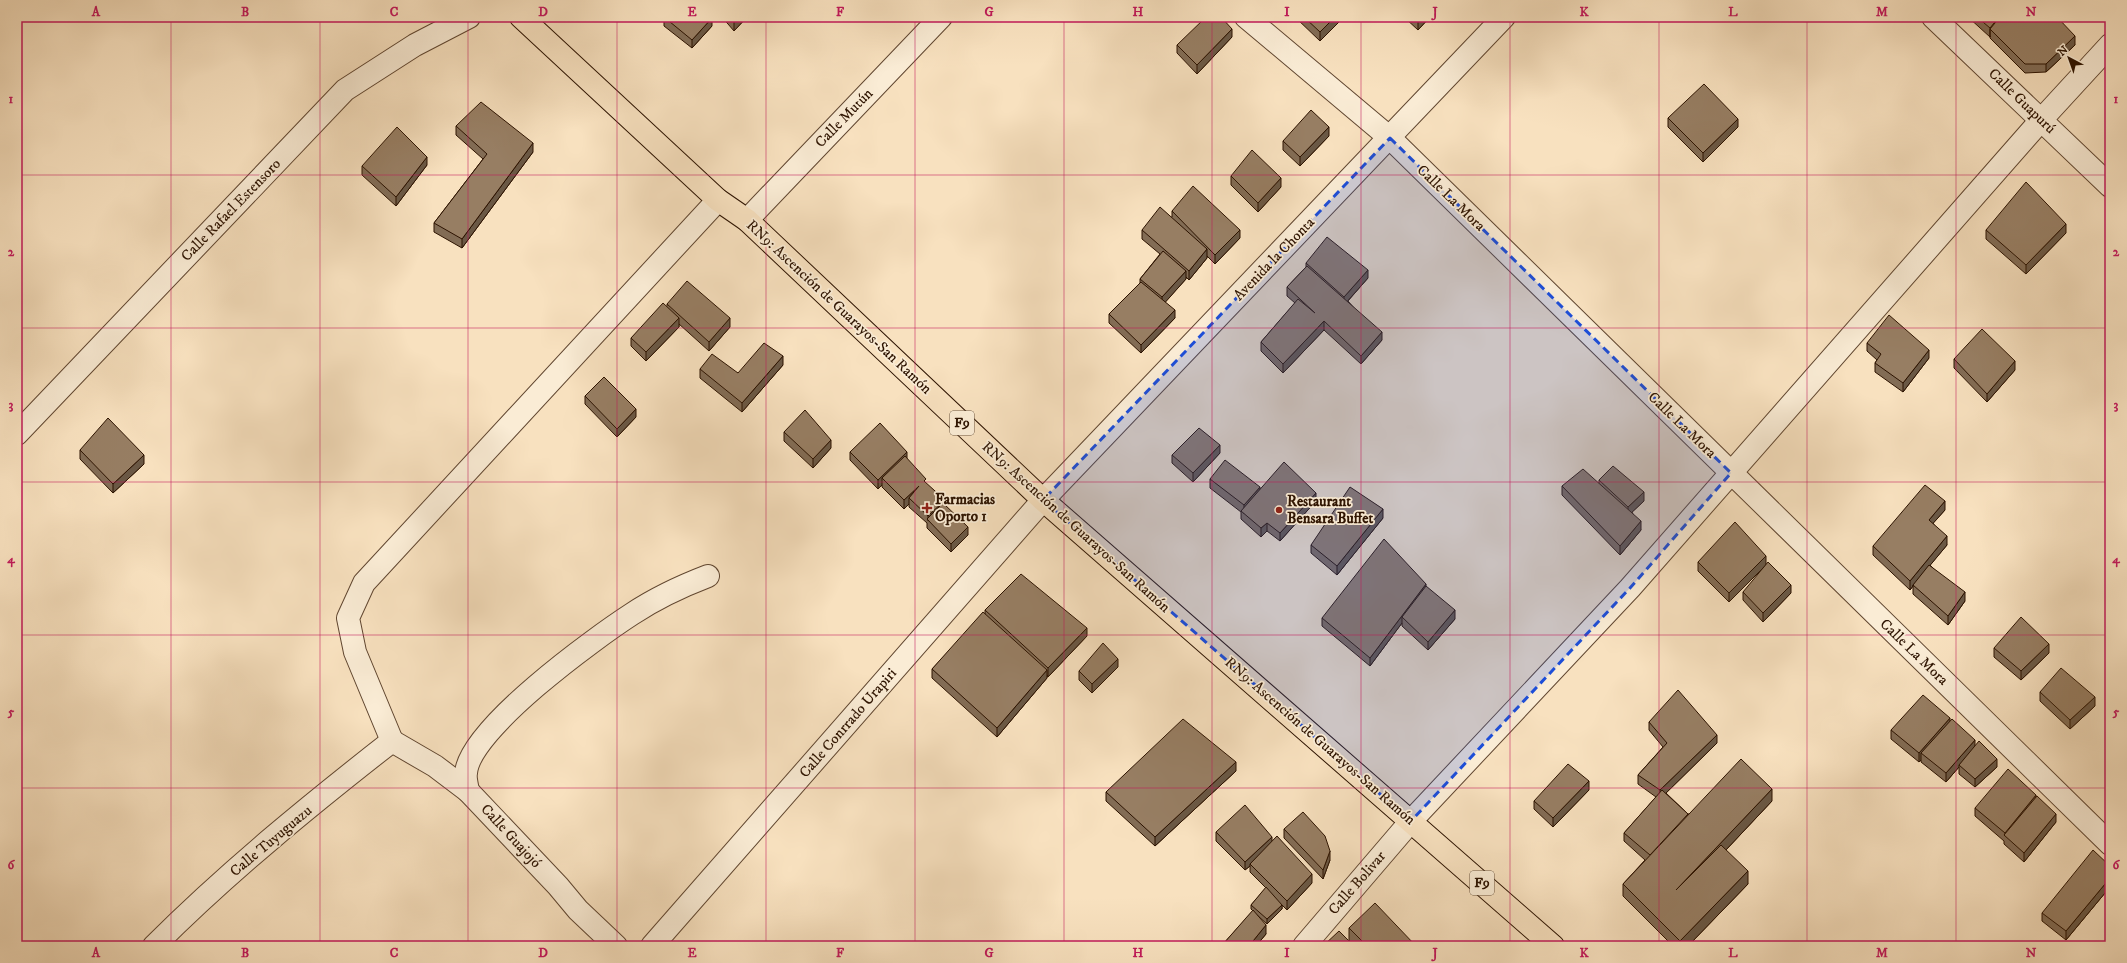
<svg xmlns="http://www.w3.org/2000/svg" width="2127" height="963" font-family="'IM FELL DW Pica',serif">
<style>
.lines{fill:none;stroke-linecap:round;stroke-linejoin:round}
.minor-casing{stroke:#604630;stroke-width:24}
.highway-casing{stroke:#2d1300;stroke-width:24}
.minor{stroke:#faecd5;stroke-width:22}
.highway{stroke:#f8e1bf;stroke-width:22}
.wall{fill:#826c55;stroke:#2d1300}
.shaded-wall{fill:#6a5845;stroke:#2d1300}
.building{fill:#977e63;stroke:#2d1300}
.marked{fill:#1d4ed8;fill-opacity:0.2;stroke:#1d4ed8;stroke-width:3;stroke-dasharray:8 5;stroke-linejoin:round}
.grid{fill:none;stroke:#c2185b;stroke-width:1;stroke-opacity:0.55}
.poi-dot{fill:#8f2418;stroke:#faecd5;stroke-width:1.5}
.labels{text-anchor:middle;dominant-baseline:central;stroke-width:3.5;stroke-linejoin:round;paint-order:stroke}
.shield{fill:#faecd5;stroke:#6a5440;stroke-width:1}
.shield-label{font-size:14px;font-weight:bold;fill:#2d1300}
.street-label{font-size:15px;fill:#2d1300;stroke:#faecd5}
.poi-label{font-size:15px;font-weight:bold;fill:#2d1300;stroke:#faecd5;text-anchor:start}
.neatline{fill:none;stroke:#c2185b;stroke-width:1.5}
.grid-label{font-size:13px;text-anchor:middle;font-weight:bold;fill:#c2185b}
</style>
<rect width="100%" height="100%" fill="#f8e1bf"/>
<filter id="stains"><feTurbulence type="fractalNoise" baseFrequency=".005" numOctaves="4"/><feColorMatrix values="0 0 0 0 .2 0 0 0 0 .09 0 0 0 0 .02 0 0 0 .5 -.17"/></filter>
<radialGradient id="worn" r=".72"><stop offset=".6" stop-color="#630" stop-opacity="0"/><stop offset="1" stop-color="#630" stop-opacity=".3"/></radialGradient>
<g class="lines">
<g class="minor-casing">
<g id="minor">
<polyline points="1246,17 1390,138 2110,844"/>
<polyline points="1933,17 2110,186"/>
<polyline points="747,220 941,17"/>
<polyline points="17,434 345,90 415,45 469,17"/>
<polyline points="392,741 355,652 348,618 364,583 718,200"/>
<polyline points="392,741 435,766 468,791 558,886 578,910 616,946"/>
<path d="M468,791c-1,-6 -3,-13 -2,-18 3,-44 129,-135 166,-159 24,-16 50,-28 76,-38"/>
<path d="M154,946c74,-74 156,-141 238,-205"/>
<polyline points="652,946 1043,500 1504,17"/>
<polyline points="1304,946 1411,821 1630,588 2042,119 2110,45"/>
</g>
</g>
<g class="highway-casing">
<polyline id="highway" points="521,17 718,200 747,220 1043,500 1553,946"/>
</g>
<use href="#minor" class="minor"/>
<use href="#highway" class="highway"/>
</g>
<g class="wall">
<polygon points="664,17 712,26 692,48 664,26"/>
<polygon points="722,17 747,17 734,31"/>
<polygon points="1295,17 1344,17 1320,41"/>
<polygon points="1404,17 1430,17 1418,30"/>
<polygon points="1968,17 2057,17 2075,45 2046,72 2025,73 1990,38 1990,36 1990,37"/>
<polygon points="1232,37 1197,74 1177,53 1177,45"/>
<polygon points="1668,118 1738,127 1703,162 1668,127"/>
<polygon points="456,126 533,152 462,248 434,232 434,223 483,159 456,135"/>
<polygon points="1329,136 1300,166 1283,150 1283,141"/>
<polygon points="427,165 396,206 362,175 362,166"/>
<polygon points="1231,176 1281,187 1258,212 1231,185"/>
<polygon points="1172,211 1240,238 1215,264 1207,256 1207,258 1189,280 1186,277 1186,279 1165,302 1175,318 1141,353 1109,323 1109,314 1140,283 1140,279 1160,254 1142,239 1142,230 1172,217"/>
<polygon points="1986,230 2066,233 2026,274 1986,239"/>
<polygon points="1306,263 1368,278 1348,301 1382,340 1361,364 1324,330 1283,373 1261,351 1261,342 1295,303 1287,296 1287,287 1306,267"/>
<polygon points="667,304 730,327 709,351 679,324 679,327 646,361 631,346 631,338 667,306"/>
<polygon points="1867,343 1929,358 1903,392 1875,372 1875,363 1877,360 1867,351"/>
<polygon points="1954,359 2015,370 1987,402 1954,368"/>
<polygon points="783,365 742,412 700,378 700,369 738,373"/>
<polygon points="585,396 636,417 617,437 585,404"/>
<polygon points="784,432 831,448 813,468 784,441"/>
<polygon points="80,450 144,464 113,493 80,459"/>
<polygon points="850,452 907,459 926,484 945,505 968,535 951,552 927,528 927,523 909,507 909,504 904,509 882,487 882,485 878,489 850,460"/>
<polygon points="1220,453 1193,482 1172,463 1172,455"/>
<polygon points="1210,479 1260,489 1316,501 1280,541 1267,531 1261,537 1241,519 1241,512 1210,488"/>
<polygon points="1599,480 1644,501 1632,512 1641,530 1620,555 1562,495 1562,486 1599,483"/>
<polygon points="1945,510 1933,523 1947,545 1930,565 1965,601 1948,625 1913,594 1913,586 1910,590 1873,555 1873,546"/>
<polygon points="1383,518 1337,575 1311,553 1311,545"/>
<polygon points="1698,562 1766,565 1729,602 1698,571"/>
<polygon points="1426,587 1455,619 1428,650 1402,626 1402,623 1370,666 1322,626 1322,618"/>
<polygon points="1743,592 1791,593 1763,622 1743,600"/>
<polygon points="985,610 1087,636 1048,677 1047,675 1047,678 997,737 932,678 932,669 985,614"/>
<polygon points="1994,648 2049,653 2021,680 1994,657"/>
<polygon points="1118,667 1092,693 1079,680 1079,671"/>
<polygon points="2040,692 2095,706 2070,729 2040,701"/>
<polygon points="1950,721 1975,746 1997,767 1975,787 1959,774 1959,767 1946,782 1921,762 1921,760 1919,762 1891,739 1891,730"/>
<polygon points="1649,722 1717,743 1666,793 1688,814 1772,801 1726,850 1748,884 1688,946 1673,946 1623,896 1623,884 1645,860 1624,841 1624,833 1656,797 1638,784 1638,775 1663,747 1649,730"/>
<polygon points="1236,771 1155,846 1106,801 1106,792"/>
<polygon points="1589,790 1553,827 1534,809 1534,801"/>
<polygon points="1975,808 2056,822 2024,862 2004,844 2004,841 1975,816"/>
<polygon points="1284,829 1330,860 1323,879 1284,838"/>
<polygon points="1216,832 1272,841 1312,883 1287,910 1282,905 1282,909 1267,924 1257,915 1266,934 1256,946 1224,946 1224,943 1253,911 1251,909 1251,905 1266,888 1250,872 1250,866 1245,870 1216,841"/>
<polygon points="2110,866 2110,887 2066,940 2042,921 2042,913"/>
<polygon points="1349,928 1416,946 1355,946 1349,940"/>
</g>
<g class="shaded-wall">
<polygon points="739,17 747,17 734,31 734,22"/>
<polygon points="1335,17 1344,17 1320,41 1320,32"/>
<polygon points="1418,17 1430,17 1418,30"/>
<polygon points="1999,17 2006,17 1990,29 1990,37 1990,28"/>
<polygon points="712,18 712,26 692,48 692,40"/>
<polygon points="1232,29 1232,37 1197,74 1197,65"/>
<polygon points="2075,36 2075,45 2046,72 2046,64"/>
<polygon points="1738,119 1738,127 1703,162 1703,153"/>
<polygon points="1329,127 1329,136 1300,166 1300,157"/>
<polygon points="533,143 533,152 462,248 462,239"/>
<polygon points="427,157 427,165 396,206 396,197"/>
<polygon points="1281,178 1281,187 1258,212 1258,203"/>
<polygon points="2066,224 2066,233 2026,274 2026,265"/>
<polygon points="1240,230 1240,238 1215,264 1215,255"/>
<polygon points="1207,249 1207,258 1189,280 1189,271"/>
<polygon points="1368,270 1368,278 1344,305 1344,297"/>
<polygon points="1186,271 1186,279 1162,306 1162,297"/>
<polygon points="1175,310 1175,318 1141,353 1141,345"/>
<polygon points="679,318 679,327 646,361 646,352"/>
<polygon points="730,318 730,327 709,351 709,342"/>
<polygon points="1324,321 1324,330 1283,373 1283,364"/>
<polygon points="1382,332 1382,340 1361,364 1361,356"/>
<polygon points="1929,350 1929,358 1903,392 1903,383"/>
<polygon points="783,356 783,365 742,412 742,403"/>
<polygon points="2015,361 2015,370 1987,402 1987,394"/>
<polygon points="636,409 636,417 617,437 617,429"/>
<polygon points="831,440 831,448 813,468 813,459"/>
<polygon points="1220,445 1220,453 1193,482 1193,473"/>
<polygon points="907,452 907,460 882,478 882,485 878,489 878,480"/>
<polygon points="144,455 144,464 113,493 113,484"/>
<polygon points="919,486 909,498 909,504 904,509 904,500"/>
<polygon points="1260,487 1260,496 1244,514 1244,505"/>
<polygon points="1644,492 1644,501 1628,516 1628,507"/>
<polygon points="1316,493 1316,501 1280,541 1280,533"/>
<polygon points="945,500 945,509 928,521 928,516"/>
<polygon points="1945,501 1945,510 1929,528 1929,520"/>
<polygon points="1383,509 1383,518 1337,575 1337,566"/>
<polygon points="1641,521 1641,530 1620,555 1620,546"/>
<polygon points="1267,523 1267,531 1261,537 1261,528"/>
<polygon points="968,527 968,535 951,552 951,544"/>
<polygon points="1947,536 1947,545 1913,586 1913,585 1913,586 1910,590 1910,581"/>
<polygon points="1766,556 1766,565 1729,602 1729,593"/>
<polygon points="1426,584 1426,593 1402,617 1402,623 1370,666 1370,658"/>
<polygon points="1791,585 1791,593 1763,622 1763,613"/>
<polygon points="1965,592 1965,601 1948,625 1948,616"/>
<polygon points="1455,610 1455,619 1428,650 1428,642"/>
<polygon points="1087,628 1087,636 1048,677 1048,668"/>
<polygon points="2049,644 2049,653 2021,680 2021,671"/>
<polygon points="1118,659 1118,667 1092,693 1092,684"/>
<polygon points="1047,670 1047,678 997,737 997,728"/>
<polygon points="2095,697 2095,706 2070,729 2070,720"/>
<polygon points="1950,718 1950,727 1921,753 1921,760 1919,762 1919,753"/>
<polygon points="1717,735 1717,743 1660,799 1660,790"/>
<polygon points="1975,740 1975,749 1959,765 1959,767 1946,782 1946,773"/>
<polygon points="1997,759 1997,767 1975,787 1975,779"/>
<polygon points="1236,762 1236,771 1155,846 1155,837"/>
<polygon points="1589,781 1589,790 1553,827 1553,818"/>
<polygon points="1772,789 1772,801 1676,903 1676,890"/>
<polygon points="2036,795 2036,804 2005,836 2005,833"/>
<polygon points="2056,814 2056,822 2024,862 2024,853"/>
<polygon points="1272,837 1272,845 1250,864 1250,866 1245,870 1245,862"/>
<polygon points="1330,851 1330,860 1323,879 1323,870"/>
<polygon points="1748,871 1748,884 1688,946 1680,946 1680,941"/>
<polygon points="1312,874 1312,883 1287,910 1287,901"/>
<polygon points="2110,878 2110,887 2066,940 2066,931"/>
<polygon points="1282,905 1282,909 1267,924 1267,919"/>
<polygon points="1266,925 1266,934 1256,946 1249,946"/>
</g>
<g class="building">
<polygon points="664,17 711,17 712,18 692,40"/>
<polygon points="730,17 739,17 734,22"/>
<polygon points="1206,17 1221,17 1232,29 1197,65 1177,45"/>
<polygon points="1304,17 1335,17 1320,32"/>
<polygon points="1977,17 1999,17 1990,28"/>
<polygon points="2000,17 2057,17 2075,36 2046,64 2025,64 1990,29"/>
<polygon points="1704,84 1738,119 1703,153 1668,118"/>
<polygon points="481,102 533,143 462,239 434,223 487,154 456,126"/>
<polygon points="1311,110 1329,127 1300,157 1283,141"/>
<polygon points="397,127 427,157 396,197 362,166"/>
<polygon points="1252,150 1281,178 1258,203 1231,176"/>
<polygon points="2026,182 2066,224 2026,265 1986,230"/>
<polygon points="1193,186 1240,230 1215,255 1172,211"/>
<polygon points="1160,207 1207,249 1189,271 1142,230"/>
<polygon points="1327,237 1368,270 1344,297 1306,263"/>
<polygon points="1163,251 1186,271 1162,297 1140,279"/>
<polygon points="1307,266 1382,332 1361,356 1324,321 1283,364 1261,342 1298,299 1315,313 1287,287"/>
<polygon points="687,281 730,318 709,342 667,304"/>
<polygon points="1141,282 1175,310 1141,345 1109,314"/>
<polygon points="663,303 679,318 646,352 631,338"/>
<polygon points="1889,315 1929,350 1903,383 1875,363 1881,354 1867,343"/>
<polygon points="1982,329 2015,361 1987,394 1954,359"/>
<polygon points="764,343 783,356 742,403 700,369 712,354 738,373"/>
<polygon points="604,377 636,409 617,429 585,396"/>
<polygon points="805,410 831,440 813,459 784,432"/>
<polygon points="108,418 144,455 113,484 80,450"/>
<polygon points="880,423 907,452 878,480 850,452"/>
<polygon points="1199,428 1220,445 1193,473 1172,455"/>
<polygon points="905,456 926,479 924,481 945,500 928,516 909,498 919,486 904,500 882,478"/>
<polygon points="1225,460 1260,487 1244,505 1210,479"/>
<polygon points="1284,462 1316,493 1280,533 1267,523 1261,528 1241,511"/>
<polygon points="1613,466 1644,492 1628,507 1599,480"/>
<polygon points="1583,469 1641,521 1620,546 1562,486"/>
<polygon points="1925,485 1945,501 1929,520 1947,536 1910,581 1873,546"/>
<polygon points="1350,487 1383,509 1337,566 1311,545"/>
<polygon points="943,503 968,527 951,544 927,519"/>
<polygon points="1735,522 1766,556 1729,593 1698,562"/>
<polygon points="1384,539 1426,584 1370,658 1322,618"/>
<polygon points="1768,562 1791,585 1763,613 1743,592"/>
<polygon points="1929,565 1965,592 1948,616 1913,585"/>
<polygon points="1021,574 1087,628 1048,668 985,610"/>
<polygon points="1426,586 1455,610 1428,642 1402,617"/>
<polygon points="983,612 1047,670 997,728 932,669"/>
<polygon points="2021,617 2049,644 2021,671 1994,648"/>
<polygon points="1103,643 1118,659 1092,684 1079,671"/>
<polygon points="2061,668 2095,697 2070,720 2040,692"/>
<polygon points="1678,690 1717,735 1660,790 1638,775 1667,743 1649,722"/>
<polygon points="1923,695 1950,718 1919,753 1891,730"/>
<polygon points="1183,719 1236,762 1155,837 1106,792"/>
<polygon points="1952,719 1975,740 1946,773 1921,753"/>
<polygon points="1979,741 1997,759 1975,779 1959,765"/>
<polygon points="1741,759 1772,789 1676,890 1721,845 1748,871 1680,941 1623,884"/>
<polygon points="1568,764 1589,781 1553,818 1534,801"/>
<polygon points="2008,769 2036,795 2005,833 1975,808"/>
<polygon points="1662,790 1688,814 1650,855 1624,833"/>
<polygon points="2037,796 2056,814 2024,853 2004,835"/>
<polygon points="1245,805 1272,837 1245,862 1216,832"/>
<polygon points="1303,812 1325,836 1330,851 1323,870 1284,829"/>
<polygon points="1277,836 1312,874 1287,901 1250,864"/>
<polygon points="2093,850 2110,866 2110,878 2066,931 2042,913"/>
<polygon points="1266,887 1282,905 1267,919 1251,905"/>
<polygon points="1375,903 1416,946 1367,946 1349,928"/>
<polygon points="1253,910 1266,925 1249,946 1226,946 1224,943"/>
<polygon points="1339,931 1354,946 1323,946"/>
</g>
<path class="marked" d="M1390,138l341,335 -101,115 -219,233 -368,-321z"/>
<path class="grid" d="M171,17v929M320,17v929M468,17v929M617,17v929M766,17v929M915,17v929M1064,17v929M1212,17v929M1361,17v929M1510,17v929M1659,17v929M1807,17v929M1956,17v929M17,175h2093M17,328h2093M17,482h2093M17,635h2093M17,788h2093"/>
<g class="poi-dot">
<path d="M925 502h4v4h4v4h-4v4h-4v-4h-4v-4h4z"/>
<circle cx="1279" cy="510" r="4"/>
</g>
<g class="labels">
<g class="shield">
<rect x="950" y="411" width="24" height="24" rx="3"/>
<rect x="1470" y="871" width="24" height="24" rx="3"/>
</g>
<g class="shield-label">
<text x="962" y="423">F9</text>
<text x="1482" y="883">F9</text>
</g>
<g class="street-label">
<text transform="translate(2022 101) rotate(44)">Calle Guapurú</text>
<text transform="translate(844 118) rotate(-46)">Calle Mutún</text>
<text transform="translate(1451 198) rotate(44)">Calle La Mora</text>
<text transform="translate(231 210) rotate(-46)">Calle Rafael Estensoro</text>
<text transform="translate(1274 259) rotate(-46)">Avenida la Chonta</text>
<text transform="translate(839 307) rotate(43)">RN9: Ascención de Guarayos-San Ramón</text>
<text transform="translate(1682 425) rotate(44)">Calle La Mora</text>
<text transform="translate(1076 527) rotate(42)">RN9: Ascención de Guarayos-San Ramón</text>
<text transform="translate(1914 652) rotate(44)">Calle La Mora</text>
<text transform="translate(848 723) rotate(-49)">Calle Conrrado Urapiri</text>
<text transform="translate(1320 741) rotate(41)">RN9: Ascención de Guarayos-San Ramón</text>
<text transform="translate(511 836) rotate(47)">Calle Guajojó</text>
<text transform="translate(271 841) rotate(-40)">Calle Tuyuguazu</text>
<text transform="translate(1357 883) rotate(-49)">Calle Bolivar</text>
</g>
<g class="poi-label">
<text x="935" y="499">Farmacias<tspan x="935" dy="17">Oporto 1</tspan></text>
<text x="1287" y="501">Restaurant<tspan x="1287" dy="17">Bensara Buffet</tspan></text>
</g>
</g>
<rect width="2127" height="963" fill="none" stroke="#f8e1bf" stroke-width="44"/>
<g transform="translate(2069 58) rotate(319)" stroke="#faecd5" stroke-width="3" paint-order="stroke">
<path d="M0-3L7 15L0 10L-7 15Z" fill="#2d1300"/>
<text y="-6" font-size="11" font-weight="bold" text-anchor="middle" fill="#2d1300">N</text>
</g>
<rect x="22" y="22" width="2083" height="919" class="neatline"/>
<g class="grid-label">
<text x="96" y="16">A</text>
<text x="245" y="16">B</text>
<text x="394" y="16">C</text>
<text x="543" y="16">D</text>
<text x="692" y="16">E</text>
<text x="840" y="16">F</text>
<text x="989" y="16">G</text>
<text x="1138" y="16">H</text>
<text x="1287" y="16">I</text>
<text x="1435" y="16">J</text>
<text x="1584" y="16">K</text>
<text x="1733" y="16">L</text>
<text x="1882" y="16">M</text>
<text x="2031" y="16">N</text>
<text x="11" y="103">1</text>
<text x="2116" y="103">1</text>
<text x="11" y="256">2</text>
<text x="2116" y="256">2</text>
<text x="11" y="409">3</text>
<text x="2116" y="409">3</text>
<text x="11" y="563">4</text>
<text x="2116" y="563">4</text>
<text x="11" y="716">5</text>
<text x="2116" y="716">5</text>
<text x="11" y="869">6</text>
<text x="2116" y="869">6</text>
<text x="96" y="957">A</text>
<text x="245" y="957">B</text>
<text x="394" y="957">C</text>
<text x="543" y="957">D</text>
<text x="692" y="957">E</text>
<text x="840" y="957">F</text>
<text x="989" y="957">G</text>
<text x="1138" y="957">H</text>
<text x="1287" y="957">I</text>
<text x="1435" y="957">J</text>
<text x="1584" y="957">K</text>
<text x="1733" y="957">L</text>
<text x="1882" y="957">M</text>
<text x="2031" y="957">N</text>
</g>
<rect width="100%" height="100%" filter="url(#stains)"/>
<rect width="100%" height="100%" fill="url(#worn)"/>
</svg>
